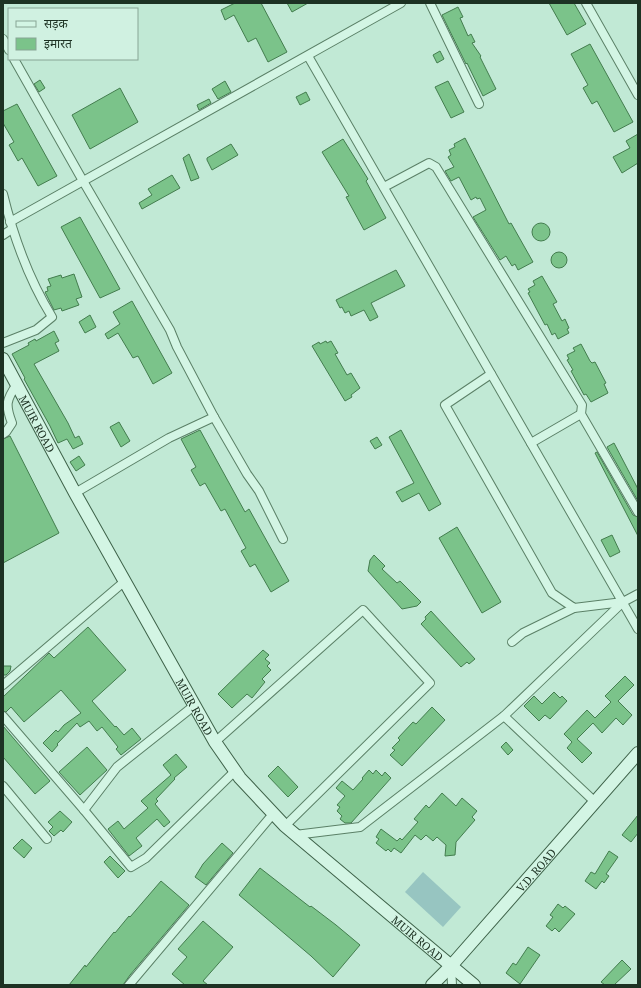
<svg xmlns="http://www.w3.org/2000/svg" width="641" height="988" font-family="'Noto Serif','Noto Sans Devanagari',serif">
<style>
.green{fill:#97c5c1}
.building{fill:#7bc38a;stroke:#437d4e}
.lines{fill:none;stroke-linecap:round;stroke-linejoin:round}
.street-casing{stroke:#5b8067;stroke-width:10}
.secondary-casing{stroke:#3e6249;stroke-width:14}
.street{stroke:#d3f5e4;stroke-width:8}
.secondary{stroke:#d3f5e4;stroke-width:12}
.labels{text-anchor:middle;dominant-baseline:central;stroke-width:4;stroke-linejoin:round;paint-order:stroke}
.street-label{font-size:11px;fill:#1d3223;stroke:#d0f1e1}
</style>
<rect width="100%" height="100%" fill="#c1e9d5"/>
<polygon class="green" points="423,872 461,907 443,927 405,892"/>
<g class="building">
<polygon points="235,3 261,3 287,52 268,62 256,38 248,42 234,15 225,20 221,10"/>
<polygon points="287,3 308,3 292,12"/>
<polygon points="549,3 574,3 586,24 567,35"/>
<polygon points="458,7 463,17 460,18 468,36 471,34 475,42 472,43 481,56 480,57 496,89 483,96 467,63 466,64 442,15"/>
<polygon points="590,44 633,122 614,132 597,101 592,104 583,88 588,85 571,54"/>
<polygon points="440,51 444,59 437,63 433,55"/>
<polygon points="40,80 45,88 39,92 34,84"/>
<polygon points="225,81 231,92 218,99 212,89"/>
<polygon points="448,81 464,112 451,118 435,87"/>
<polygon points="120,88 138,122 90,149 72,115"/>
<polygon points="306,92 310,100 300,105 296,97"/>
<polygon points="209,99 211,103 199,110 197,105"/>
<polygon points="17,104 57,176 38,186 22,158 18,161 9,145 14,142 3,123 3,111"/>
<polygon points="638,134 638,163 622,173 613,157 630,148 626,141"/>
<polygon points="465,138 509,224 511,223 533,262 518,270 515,264 512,266 506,256 500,260 473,217 486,210 480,198 477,199 476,197 471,200 459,177 451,181 445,171 454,167 448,157 451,155 449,150 455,147 454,144"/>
<polygon points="343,139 368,179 366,181 386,218 364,230 346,197 349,196 322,152"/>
<polygon points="231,144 238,155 212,170 207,160 207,158"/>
<polygon points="189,154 199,178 191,181 183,158"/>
<polygon points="172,175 180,188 142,209 139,203 152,195 148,189"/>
<polygon points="80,217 120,289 100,298 61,227"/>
<circle cx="541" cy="232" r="9"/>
<circle cx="559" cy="260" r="8"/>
<polygon points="396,270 405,286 371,303 378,317 370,321 364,310 351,316 349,311 345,313 342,307 340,308 336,300"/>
<polygon points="74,274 82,297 76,299 79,305 62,311 61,308 54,310 45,292 48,291 47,287 51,286 48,279 61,275 62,278"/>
<polygon points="542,276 557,302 553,304 562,321 565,319 569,328 567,329 569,333 558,339 555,333 552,335 547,324 545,325 528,293 530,292 528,289 535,285 533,281"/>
<polygon points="132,301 172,373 153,384 138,356 133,358 118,333 108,339 105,334 120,324 113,312"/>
<polygon points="90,315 96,327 85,333 79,322"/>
<polygon points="54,331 59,341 55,343 59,351 34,364 68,423 75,438 79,436 83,444 73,449 67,439 58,443 50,426 24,379 25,378 12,354 29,345 28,343 35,339 36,341"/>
<polygon points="326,341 327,343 331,341 338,353 335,354 347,375 351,373 360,388 351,395 352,397 345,401 312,346 319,342 320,344"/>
<polygon points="581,344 590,361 592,363 595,362 606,383 604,384 608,393 591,402 586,394 584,395 571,371 573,370 567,360 569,359 567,355 575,351 573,348"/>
<polygon points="119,422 130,441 121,447 110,427"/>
<polygon points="200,430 245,512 249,509 289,581 271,592 255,564 250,567 241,551 246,548 225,509 221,511 205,483 200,486 191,470 196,467 181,439"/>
<polygon points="401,430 441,504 429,511 419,493 402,502 396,492 414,483 389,437"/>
<polygon points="10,436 59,533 3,563 3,439"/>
<polygon points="377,437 382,445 375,449 370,441"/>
<polygon points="614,443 638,489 638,501 607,447"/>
<polygon points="597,452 633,515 638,517 638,536 595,453"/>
<polygon points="79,456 85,465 76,471 70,462"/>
<polygon points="457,527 501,602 482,613 439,538"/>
<polygon points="612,535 620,552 610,557 601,540"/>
<polygon points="374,555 385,566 382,569 397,583 400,581 421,602 417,606 402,609 368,571 370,560"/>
<polygon points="431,611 475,659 469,664 467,662 461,667 421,624 426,619 425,617"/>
<polygon points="88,627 126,670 92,701 115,727 116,726 124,735 132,728 141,739 121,755 116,749 118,747 102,727 97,731 89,721 80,727 77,723 57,744 58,745 52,752 43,743 56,730 58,732 64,725 81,713 61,690 24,722 11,707 6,712 3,711 3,697 49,653 54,658"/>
<polygon points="263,650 269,655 265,659 270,663 267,666 271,670 262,679 265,682 252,698 247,694 232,708 218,694"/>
<polygon points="3,666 11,666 10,671 6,675 3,675"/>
<polygon points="625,676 634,685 618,701 632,715 623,725 616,718 602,733 593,723 577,739 592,753 582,763 567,748 572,742 564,734 587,710 595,718 611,702 605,696"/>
<polygon points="554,692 560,698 562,696 567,701 550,719 545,715 539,721 524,706 534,696 542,704"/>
<polygon points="432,707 445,720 402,766 390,755 395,750 392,748 400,740 398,738 413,722 416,724"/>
<polygon points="3,726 50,781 35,794 3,757"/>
<polygon points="506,742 513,750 508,755 501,747"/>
<polygon points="87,747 107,770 80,795 59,772"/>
<polygon points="176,754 187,767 174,778 175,779 156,799 158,801 155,804 170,822 164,827 157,819 136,838 142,846 129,856 108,829 118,821 124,829 148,808 141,801 171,775 163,765"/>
<polygon points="278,766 298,787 288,797 268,776"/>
<polygon points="369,770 373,774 376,770 382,776 385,772 391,778 351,823 345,823 340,819 342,816 337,811 340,807 337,805 345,796 336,788 342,781 353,790 363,779 362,778"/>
<polygon points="442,793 456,806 462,798 477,811 472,817 475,820 456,842 455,855 445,856 446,845 437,837 433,841 426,835 421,840 415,835 401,853 394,848 391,852 388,849 386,851 376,843 379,839 376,837 381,829 397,841 400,838 402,840 418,822 414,819 426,805 429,808"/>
<polygon points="60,811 72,822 63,832 61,830 54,836 49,831 53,827 48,822"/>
<polygon points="638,815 638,833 631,842 622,835"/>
<polygon points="22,839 32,848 24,858 13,848"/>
<polygon points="222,843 233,853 206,885 195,877 203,864"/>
<polygon points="609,851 618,857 606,874 609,876 604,883 602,881 596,889 585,881 591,872 595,874"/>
<polygon points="110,856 125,871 118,878 104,862"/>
<polygon points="260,868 310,907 311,906 336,925 360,945 333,977 311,956 239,895"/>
<polygon points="161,881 189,905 130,975 123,985 69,985 85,965 86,967 114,932 115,933 129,916 130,917"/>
<polygon points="558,904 563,908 565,906 575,914 559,932 555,928 552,931 546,926 553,917 550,915"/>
<polygon points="203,921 233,947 203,981 208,985 185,985 172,974 187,957 178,949"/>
<polygon points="528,947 540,955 520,984 506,973 513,963 516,965"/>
<polygon points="622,960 631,969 614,985 605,985 601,982"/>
</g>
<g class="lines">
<g class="street-casing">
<g id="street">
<polyline points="430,3 479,104"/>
<polyline points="586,3 638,95"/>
<polyline points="3,39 9,50"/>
<polyline points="308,56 638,629"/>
<polyline points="14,59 83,181 170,330 177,347 214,417 247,474 259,491 283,539"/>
<polyline points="384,187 429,163 436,167 582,405 581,414 638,512"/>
<path d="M3,194c11,45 25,84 49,123l-16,13 -33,13"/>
<polyline points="10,222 401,3"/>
<polyline points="3,235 12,229"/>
<polyline points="491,374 445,405 552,593 574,608 623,602"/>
<path d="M3,434l3,-2 6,-9c-7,-18 -6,-23 5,-39"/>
<polyline points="531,443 581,414"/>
<polyline points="75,493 169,438 214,417"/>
<polyline points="512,642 523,633 574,608"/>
<polyline points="3,685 125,581"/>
<polyline points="3,716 84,810 131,867 146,858 235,771"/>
<polyline points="504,716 595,802"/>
<polyline points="215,742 363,610 430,683 285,826"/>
<polyline points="3,786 47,839"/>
<polyline points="84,810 117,767 195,705"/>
<polyline points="295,835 360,827 504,716 623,602 638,594"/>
<polyline points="451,966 452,985"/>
<polyline points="129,985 273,814"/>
</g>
</g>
<g class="secondary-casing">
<g id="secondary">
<path id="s1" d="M3,359l72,134 140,249 25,36 45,48 189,159"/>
<path id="s2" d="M432,985l19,-19 187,-213"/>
</g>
</g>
<use href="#street" class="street"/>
<use href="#secondary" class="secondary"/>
</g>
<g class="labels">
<g class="street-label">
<text stroke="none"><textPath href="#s1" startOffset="73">MUIR ROAD</textPath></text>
<text stroke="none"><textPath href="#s1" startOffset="397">MUIR ROAD</textPath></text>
<text stroke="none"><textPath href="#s2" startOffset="155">V.D. ROAD</textPath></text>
<text stroke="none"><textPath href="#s1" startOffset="721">MUIR ROAD</textPath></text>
</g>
</g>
<rect width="641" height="988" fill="none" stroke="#1d3223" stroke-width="8"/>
<rect x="8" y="8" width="130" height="52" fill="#d0f1e1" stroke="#88a595"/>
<rect x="16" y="21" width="20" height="6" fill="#d3f5e4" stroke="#88a595"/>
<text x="44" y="28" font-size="12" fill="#1d3223">सड़क</text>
<rect x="16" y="38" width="20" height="12" fill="#7bc38a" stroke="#88a595"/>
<text x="44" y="48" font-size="12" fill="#1d3223">इमारत</text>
</svg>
